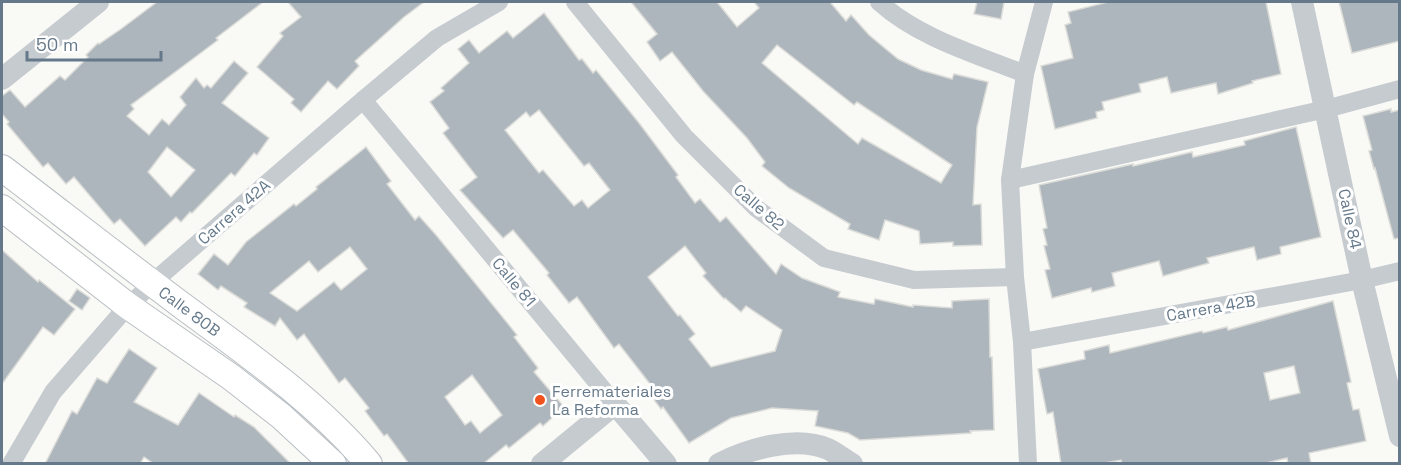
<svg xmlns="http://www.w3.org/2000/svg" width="1401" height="465" font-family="'Space Grotesk',sans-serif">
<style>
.building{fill:#acb6bc;stroke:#dbdbd8;stroke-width:1.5;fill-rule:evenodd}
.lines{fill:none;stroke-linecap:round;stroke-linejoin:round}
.secondary-casing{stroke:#b8bec3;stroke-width:28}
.minor{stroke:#c6cbcf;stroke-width:18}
.tertiary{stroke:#c6cbcf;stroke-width:22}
.secondary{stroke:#fff;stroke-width:26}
.poi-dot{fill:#f2521d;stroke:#fff;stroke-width:2}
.labels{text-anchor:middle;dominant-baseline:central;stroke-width:6;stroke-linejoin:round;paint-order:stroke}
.street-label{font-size:16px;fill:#65798a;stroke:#fff}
.poi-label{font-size:16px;fill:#65798a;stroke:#fff;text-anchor:start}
</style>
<rect width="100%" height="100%" fill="#f9f9f6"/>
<g class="building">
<path d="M157,2h106l-47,36 2,2 -20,15 -67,50 3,4 -7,7 22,19 13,-16 7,6 17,-20 -6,-8 16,-19 8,10 3,-3 4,3 23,-27 14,12 -26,30 47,35 -12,17 -3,-2 -19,23 -4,-3 -39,40 -2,-1 -9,10 -5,-5 -31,29 -25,-27 -6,5 -40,-47 -8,7 -18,-21 -5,4 -36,-43 2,-2 -7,-8v-18l8,-6 15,17 35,-31 5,4 23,-23 -2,-2 12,-12 1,1 22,-15zM167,147l28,23 -24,27 -23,-25z"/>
<polygon points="288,2 424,2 404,17 355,61 359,66 337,89 328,81 301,112 291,103 294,99 257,67 283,36 280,33 301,17"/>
<path d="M631,2h86l20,25 22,-19 -5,-6h76l16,19 5,-6 18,20 29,24 23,11 31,9 2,-5 34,8 -11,45 -4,78 8,-1 1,41 -29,1v-4l-33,2 -1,-13 -34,-11 -6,20 -31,-11 2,-5 -61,-36 -27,-22 3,-4 -18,-24 -44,-47 -31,-39 -12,9 -13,-19 10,-8zM777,45l77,60 3,-3 95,63 -11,18 -79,-45 -4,6 -96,-81z"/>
<polygon points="977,2 1004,2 1001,19 974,14"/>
<polygon points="1108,2 1266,2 1281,74 1252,81 1253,83 1218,94 1216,83 1171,93 1167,77 1139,84 1141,92 1102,102 1104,110 1096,112 1097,118 1055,129 1041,66 1073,58 1065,25 1071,23 1068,12"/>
<polygon points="1339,2 1400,2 1400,41 1352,53"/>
<path d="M544,13l35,47 3,-1 11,14 3,-3 43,53 39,52 -2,2 19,26 5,-4 20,23 6,-5 50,57 5,-10 21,14 38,14 -2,5 36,7 1,-5 38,8v-2l39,3v-7l37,-2 1,58h2l2,73 -24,1 1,2 -111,7 -12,-7 -33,-7 3,-15 -46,-3 -41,10 -42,25 -26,-36 -2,2 -9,-12 5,-4 -38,-49 -5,4 -37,-51 -8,6 -22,-28 2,-2 -36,-43 -10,8 -43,-48 17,-13 -34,-44 6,-5 -19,-26 14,-11 -3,-3 28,-25 -11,-14 11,-9 10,13 28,-22 6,7zM539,110l45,56 5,-3 21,27 -22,18 -6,-8 -8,6 -31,-36 -4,3 -34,-43 21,-18 4,5zM685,246l21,27 -3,3 21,23 1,-1 16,14 5,-6 36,24 -7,21 -64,16 -22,-28 6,-5 -15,-19 -2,1 -30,-39z"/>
<polygon points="1391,109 1391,112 1400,110 1400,238 1394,239 1375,168 1374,169 1369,151 1372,150 1363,116"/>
<polygon points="1296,127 1321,237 1280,247 1281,254 1257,260 1254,247 1207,258 1209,263 1163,276 1159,261 1112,273 1115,286 1092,292 1091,288 1052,298 1045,270 1050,269 1044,246 1047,245 1043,229 1047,228 1039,185 1133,164 1133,166 1192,152 1193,157 1215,152 1245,145 1244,141"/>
<path d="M366,147l25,34 -4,3 28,36 4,-4 17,19 81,100 -3,2 24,31 -4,4 30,35 -21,19 -3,-3 -31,25 -3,-3 -23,19h-74l-22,-30 -3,2 -19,-25 4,-3 -24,-30 -6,5 -35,-49 -7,6 -17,-22 -5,8 -31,-19 3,-4 -26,-17 -3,4 -20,-16 16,-20 14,11 18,-23 48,-38 2,2 21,-17 -1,-2zM350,247l17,22 -26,21 -7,-8 -37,29 -27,-18 39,-32 9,11zM472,375l30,40 -22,18 -9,-12 -6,4 -20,-28z"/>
<polygon points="2,250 38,282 39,280 75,309 54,335 43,327 2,384"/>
<polygon points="77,289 90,298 82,310 69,301"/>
<path d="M1333,301l18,81 -4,1 6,27 6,-1 7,32 -57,12 2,11h-23l-1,-6 -25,6h-140l-1,-4 -22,4h-38l-8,-52 -6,2 -9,-45 47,-10 -1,-8 25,-6 1,8 92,-22 1,2 24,-6 1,3zM1294,366l6,27 -30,7 -6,-27z"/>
<polygon points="129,349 157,368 134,402 178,425 199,393 234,417 235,415 254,427 291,464 154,464 144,457 140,464 45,464 72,411 77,414 97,378 107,383"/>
</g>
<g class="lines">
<g class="secondary-casing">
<g id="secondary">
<path id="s1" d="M2,168c59,45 118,91 178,136 66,49 136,97 189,160"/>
<polyline points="2,208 128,306 231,377 281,416 333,464"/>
</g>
</g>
<g class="minor">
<polyline points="575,2 684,136 756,208 824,258 914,280 1015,277"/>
<path d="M879,2c40,36 96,52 146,72"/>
<polyline points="363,100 615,404"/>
<polyline points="1010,180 1326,109 1400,89"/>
<polyline points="1022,342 1362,280 1400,271"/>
<polyline points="11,464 53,392 119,316 152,283 363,100 437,38 499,2"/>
<polyline points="1028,464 1022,342 1015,277 1010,180 1025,74 1044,2"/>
</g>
<g class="tertiary">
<polyline points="1302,2 1362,280 1400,436"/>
<polyline points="2,79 98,2"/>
<polyline points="542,464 615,404 666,464"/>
<path d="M719,464c29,-15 77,-29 109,-15 8,4 16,10 24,15"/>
</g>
<use href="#secondary" class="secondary"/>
</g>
<circle class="poi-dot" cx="540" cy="400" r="6"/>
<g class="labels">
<g class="street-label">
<text transform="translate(759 207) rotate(41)">Calle 82</text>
<text transform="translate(234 212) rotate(-41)">Carrera 42A</text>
<text transform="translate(1350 219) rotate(78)">Calle 84</text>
<text transform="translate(514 282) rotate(50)">Calle 81</text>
<text transform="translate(1211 308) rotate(-10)">Carrera 42B</text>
<text stroke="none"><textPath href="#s1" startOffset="236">Calle 80B</textPath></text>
</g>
<g class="poi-label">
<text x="552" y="391">Ferremateriales<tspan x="552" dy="18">La Reforma</tspan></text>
</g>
</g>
<rect width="1401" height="465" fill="none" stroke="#65798a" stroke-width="6"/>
<path d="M27 51v9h134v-9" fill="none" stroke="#65798a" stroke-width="3"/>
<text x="36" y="51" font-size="18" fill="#65798a" stroke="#ffffff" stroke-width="4.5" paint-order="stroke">50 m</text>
</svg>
